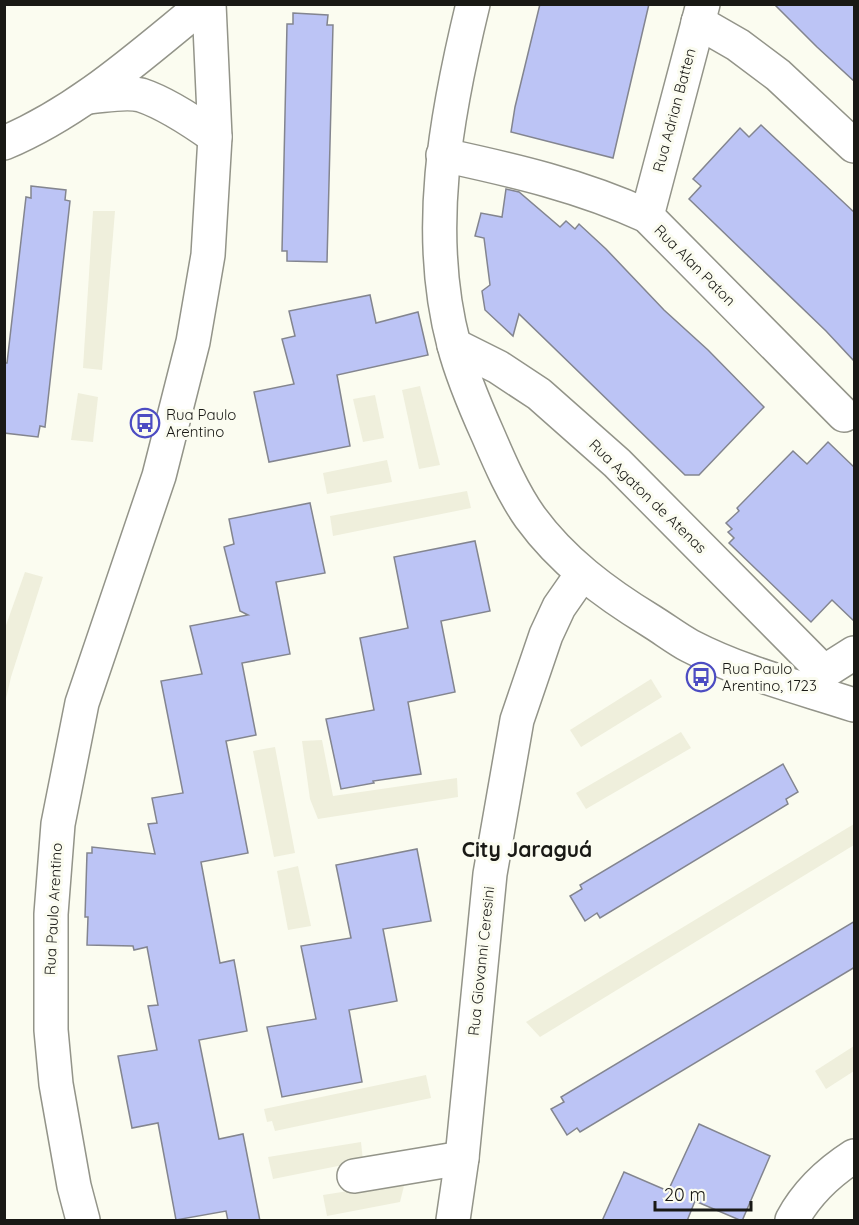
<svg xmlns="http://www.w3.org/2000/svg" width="859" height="1225" font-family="Quicksand,sans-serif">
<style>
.built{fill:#efefdc}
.building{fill:#bcc4f5;stroke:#83858f;stroke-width:1.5}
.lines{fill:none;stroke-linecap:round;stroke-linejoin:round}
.minor-casing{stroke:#939489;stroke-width:36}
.minor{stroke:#fff;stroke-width:33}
.labels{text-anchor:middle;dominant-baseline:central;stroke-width:6;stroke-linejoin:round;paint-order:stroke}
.street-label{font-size:15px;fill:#191915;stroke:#fbfcf0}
.poi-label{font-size:15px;fill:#191915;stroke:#fbfcf0;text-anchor:start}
.district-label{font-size:21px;font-weight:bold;fill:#191915;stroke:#fbfcf0}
</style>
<rect width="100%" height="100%" fill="#fbfcf0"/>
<g class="built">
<polygon points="93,211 115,211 102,370 83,368"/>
<polygon points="420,386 440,465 419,469 402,390"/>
<polygon points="78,393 98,397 93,442 71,440"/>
<polygon points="375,395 384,438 363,442 353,399"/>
<polygon points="387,460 392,482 327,494 323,473"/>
<polygon points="467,491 471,508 333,536 330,516"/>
<polygon points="25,572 43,577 11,677 5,703 5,628"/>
<polygon points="651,679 662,697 581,747 570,730"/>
<polygon points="681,732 691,748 586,809 576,793"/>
<polygon points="322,740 333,796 457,778 458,797 318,819 310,799 302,741"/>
<polygon points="275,747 295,853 274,857 253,751"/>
<polygon points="854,824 854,845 540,1037 526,1022"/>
<polygon points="298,866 311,926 288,930 277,871"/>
<polygon points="854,1046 854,1071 826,1089 815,1071"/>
<polygon points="426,1075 431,1098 275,1131 272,1121 267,1122 264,1109"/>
<polygon points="361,1142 363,1161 273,1179 268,1157"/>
<polygon points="405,1182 400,1202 327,1216 323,1195"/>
</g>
<g class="building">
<polygon points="540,4 649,4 613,158 511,132 515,107"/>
<polygon points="774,4 855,4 855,82 817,47"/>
<polygon points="293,13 328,15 327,25 333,25 327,262 287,261 287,251 282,251 287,24 293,24"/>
<polygon points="761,125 855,213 855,362 826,331 689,199 701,186 693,179 740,128 749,137"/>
<polygon points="31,186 66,190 65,200 70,201 45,427 40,426 38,437 4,433 4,363 7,363 26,197 31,198"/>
<polygon points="506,189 519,192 560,227 566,221 575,229 579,224 606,249 664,310 708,350 764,407 699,475 685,475 519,314 513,336 485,310 482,291 490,285 484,238 475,236 481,213 502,217"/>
<polygon points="370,295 376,323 418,312 428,355 337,375 350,446 269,462 254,392 294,384 282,339 295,336 289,311"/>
<polygon points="828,442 855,468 855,622 832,600 811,622 729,543 734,538 728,532 732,529 726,523 739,511 737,508 793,451 807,464"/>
<polygon points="310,503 325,573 276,582 290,654 242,663 256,735 226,741 248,853 201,862 220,963 234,960 247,1031 199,1040 219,1139 243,1134 260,1221 228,1221 226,1211 176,1220 158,1123 132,1128 118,1056 157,1050 148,1006 158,1005 147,947 134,950 133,946 87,945 88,917 85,917 87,853 92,853 92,847 155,854 148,824 157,823 152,798 183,793 161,681 202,674 190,626 248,615 240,611 224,547 234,544 229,519"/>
<polygon points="475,541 490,611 441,621 455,692 408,702 421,774 373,781 374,783 341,789 326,719 374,710 360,638 408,628 394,557"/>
<polygon points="783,764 798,792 786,799 788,804 600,918 597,913 585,921 570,896 582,889 580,885"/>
<polygon points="417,849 431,921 383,929 397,1001 349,1010 362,1082 282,1097 267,1027 316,1019 301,946 351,938 336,865"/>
<polygon points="855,921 855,967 580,1132 577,1128 567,1135 551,1109 564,1102 561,1097"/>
<polygon points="699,1124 770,1156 742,1221 695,1201 687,1221 602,1221 624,1172 668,1191"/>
</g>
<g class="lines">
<g class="minor-casing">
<g id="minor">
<path d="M473,4c-27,111 -49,229 -19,341 8,31 21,61 34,90 12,28 25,58 42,82 32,44 75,76 121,104 13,8 26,18 39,25 52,27 109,41 164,59"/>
<polyline points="698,22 738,45 778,75 854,146"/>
<path d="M88,97c16,-1 37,-6 53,-2 24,8 53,27 74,42"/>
<path d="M4,143c76,-32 137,-88 200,-139"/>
<path d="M443,155c70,15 139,31 204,61l197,199"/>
<polyline points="647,216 703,4"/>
<polyline points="454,345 498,367 539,394 617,463 824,672 814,692"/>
<polyline points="824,672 854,653"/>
<polyline points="354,1176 462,1158"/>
<polyline points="83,1220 74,1186 56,1084 51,1030 51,914 58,824 82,703 159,476 193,342 208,255 215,137 209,4"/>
<polyline points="453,1220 462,1158 490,874 517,720 546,635 559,607 582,574"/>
<path d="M792,1220c14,-26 37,-48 62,-64"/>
</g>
</g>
<use href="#minor" class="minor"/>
</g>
<defs>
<g id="bus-ring" transform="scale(1.5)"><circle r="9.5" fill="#fbfcf0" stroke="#4c4cc2" stroke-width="1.5"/><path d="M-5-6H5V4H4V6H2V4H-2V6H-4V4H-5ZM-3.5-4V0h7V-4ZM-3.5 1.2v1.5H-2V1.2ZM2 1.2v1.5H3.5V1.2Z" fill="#4c4cc2"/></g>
</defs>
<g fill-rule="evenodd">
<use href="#bus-ring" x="145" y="423"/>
<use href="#bus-ring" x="701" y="677"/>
</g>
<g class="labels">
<g class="street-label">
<text transform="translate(674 110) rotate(-75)">Rua Adrian Batten</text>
<text transform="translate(695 265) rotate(45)">Rua Alan Paton</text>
<text transform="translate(648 496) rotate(44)">Rua Agaton de Atenas</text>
<text transform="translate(53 909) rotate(-87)">Rua Paulo Arentino</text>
<text transform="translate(481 961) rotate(-84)">Rua Giovanni Ceresini</text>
</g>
<g class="poi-label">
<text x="166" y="414">Rua Paulo<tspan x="166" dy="17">Arentino</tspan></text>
<text x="722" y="668">Rua Paulo<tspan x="722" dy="17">Arentino, 1723</tspan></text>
</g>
<g class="district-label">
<text x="527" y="849">City Jaraguá</text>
</g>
</g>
<rect width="859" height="1225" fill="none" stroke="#191915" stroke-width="12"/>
<path d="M655 1201v9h96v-9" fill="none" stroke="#191915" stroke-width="3"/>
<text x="664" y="1201" font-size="18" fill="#191915" stroke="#fbfcf0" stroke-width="4.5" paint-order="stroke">20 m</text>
</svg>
